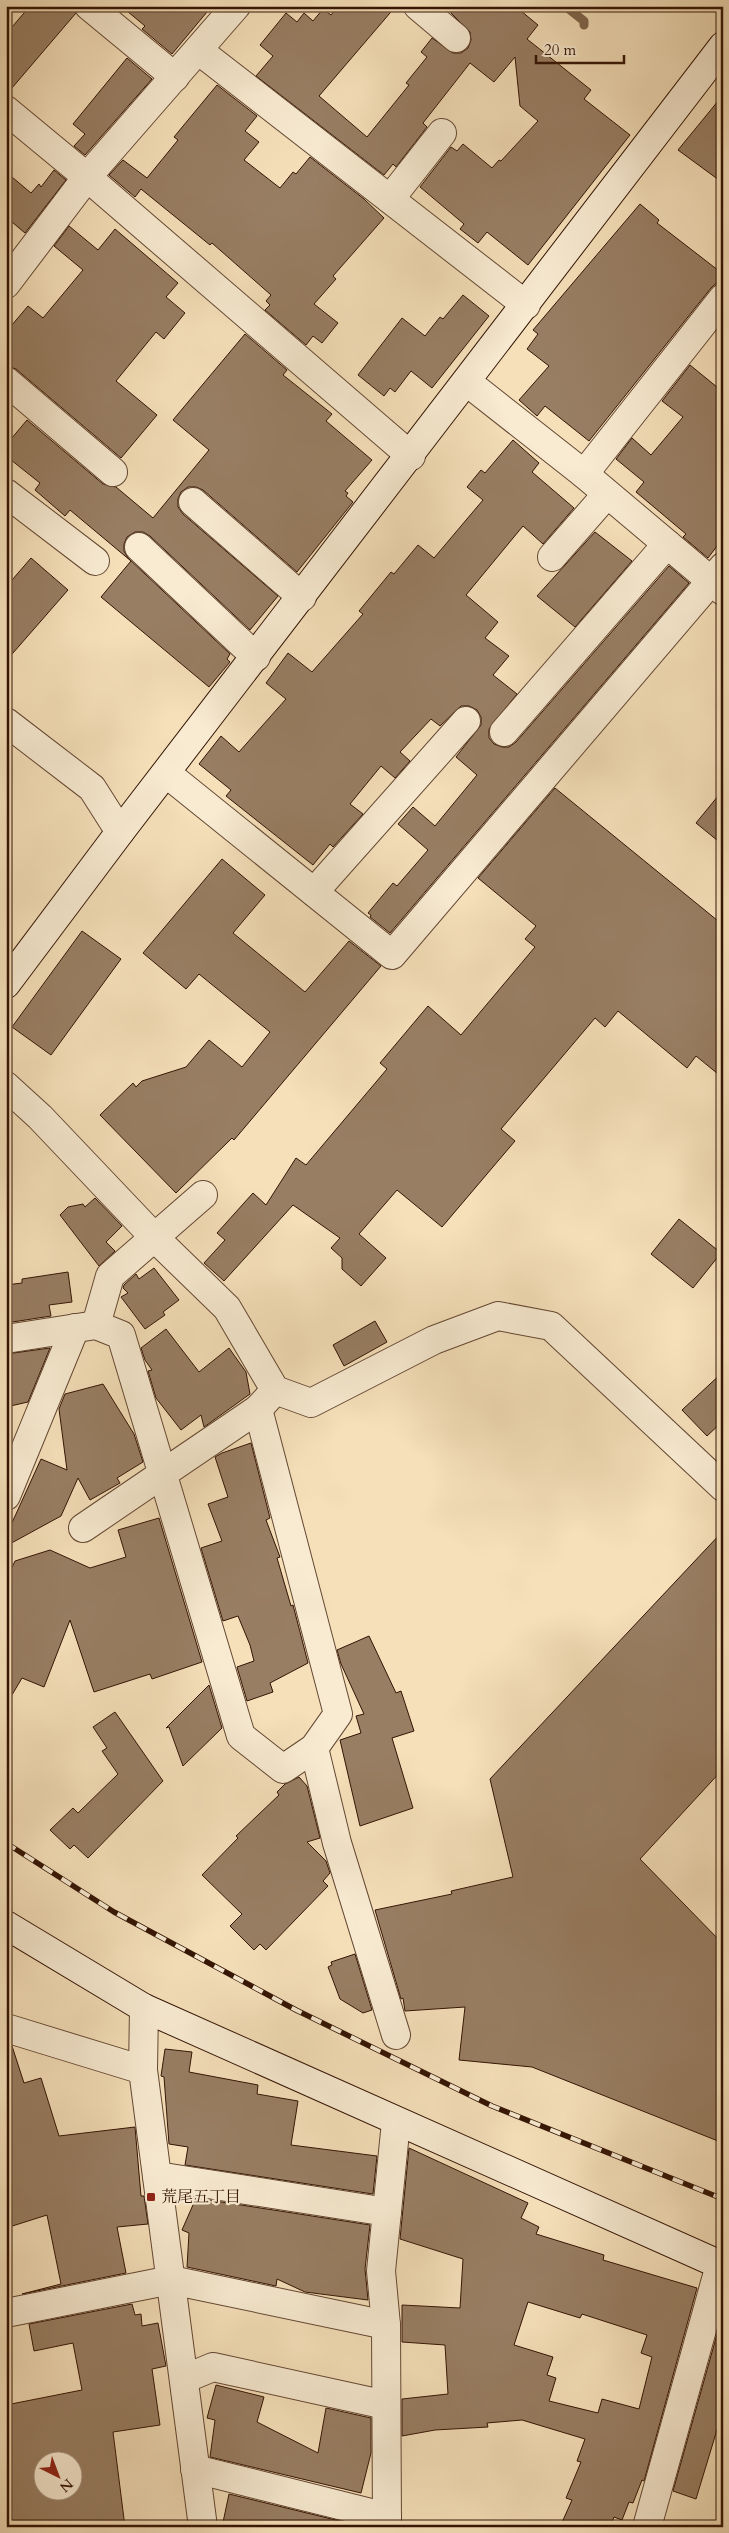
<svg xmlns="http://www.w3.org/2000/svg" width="729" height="2533" font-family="Cardo,'Noto Serif JP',serif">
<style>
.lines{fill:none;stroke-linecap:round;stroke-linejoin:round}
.stream{stroke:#80654c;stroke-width:9}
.building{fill:#987e63;stroke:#341404;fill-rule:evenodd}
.street-casing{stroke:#644732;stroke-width:30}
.secondary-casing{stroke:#341404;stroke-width:30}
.street{stroke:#f8ebd2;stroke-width:28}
.secondary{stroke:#f8ebd2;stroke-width:28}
.rail-casing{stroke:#341404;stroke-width:5.5}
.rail{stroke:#f8ebd2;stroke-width:4;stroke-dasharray:11;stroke-linecap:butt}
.poi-dot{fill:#8f2418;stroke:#f8ebd2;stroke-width:2}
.labels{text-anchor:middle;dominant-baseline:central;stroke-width:4.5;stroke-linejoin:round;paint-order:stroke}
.poi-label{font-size:16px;fill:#341404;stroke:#f8ebd2;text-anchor:start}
</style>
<rect width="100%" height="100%" fill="#f5e0ba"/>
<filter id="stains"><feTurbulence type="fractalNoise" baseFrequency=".004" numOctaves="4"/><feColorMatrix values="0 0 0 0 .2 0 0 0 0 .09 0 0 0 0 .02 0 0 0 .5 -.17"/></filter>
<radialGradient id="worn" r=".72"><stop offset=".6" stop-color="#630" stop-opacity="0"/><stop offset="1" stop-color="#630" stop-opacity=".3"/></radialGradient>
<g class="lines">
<polyline class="stream" points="565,6 584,21 584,25"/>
</g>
<g class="building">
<polygon points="30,6 74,6 76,13 6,95 6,34"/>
<polygon points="121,6 212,6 172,54 142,29 145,26"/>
<polygon points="338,6 396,6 319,96 367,137 409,85 406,83 427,57 421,52 432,38 453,53 461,53 468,48 471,40 470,32 451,13 456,6 515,6 538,25 527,39 591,90 584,99 630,135 528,265 487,232 478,243 460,229 464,224 420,187 451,147 457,151 463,144 492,168 499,160 501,161 538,121 520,106 515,57 494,82 470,63 423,123 427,127 396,167 393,164 384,175 256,76 273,56 260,45 286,13 297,22 304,13 313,21 323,9 331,15"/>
<polygon points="127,58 152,79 85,155 74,146 85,134 73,124"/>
<polygon points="217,85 257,116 245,131 259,142 244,160 280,188 293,172 296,174 310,157 364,199 384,218 333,276 336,279 314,304 338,323 322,343 313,336 306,345 265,310 270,305 266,301 271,295 212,243 210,245 141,189 135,197 109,175 123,160 147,178 178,140 174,137"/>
<polygon points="723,95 723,183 678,150"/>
<polygon points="54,170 66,180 25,233 6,217 6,172 31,193 39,184 41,187"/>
<polygon points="640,204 659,220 657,223 723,274 723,277 711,288 589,441 545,406 537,416 519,400 549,366 527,349 538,334 533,330"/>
<polygon points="69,226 98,250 115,229 178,283 166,297 185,313 164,339 156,332 116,381 157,415 121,458 16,369 6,366 6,332 28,306 43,318 83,270 54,246"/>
<polygon points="463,295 489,316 432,388 411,371 395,392 390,388 384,396 358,375 402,318 425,336 440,317 443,319"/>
<polygon points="245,334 287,370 283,375 332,414 326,421 372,460 345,491 348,493 346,496 353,502 297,572 203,490 196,487 188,487 181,492 178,499 178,507 183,514 278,596 250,630 150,536 143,532 135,532 127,537 124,544 124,551 128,558 230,654 227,659 230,662 209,687 101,597 131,561 70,510 65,516 35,490 40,483 6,456 6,445 27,420 103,484 116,487 153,518 209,450 173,420"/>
<polygon points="690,365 723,392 723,538 708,558 683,537 686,534 636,492 644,482 616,459 632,438 651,455 683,417 662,401"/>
<polygon points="513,440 539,463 532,472 574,508 543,544 523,526 466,595 498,622 485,638 509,656 493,675 517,694 489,729 489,738 494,744 502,747 509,747 516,742 669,566 689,583 390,933 370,917 371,915 368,913 393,883 397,886 428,850 398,824 413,807 435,826 477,775 456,757 481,725 481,717 477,710 469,706 461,706 440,726 431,719 400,752 410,761 395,778 381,766 350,804 363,814 333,847 330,844 313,865 226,796 231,790 199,764 221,736 239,752 286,699 266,683 288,653 312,672 363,614 359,611 391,572 394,574 418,545 434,558 483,500 467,487 481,470 485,473"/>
<polygon points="595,532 632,561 575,627 537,596"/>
<polygon points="31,558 68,590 6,661 6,587"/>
<polygon points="555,788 723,925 723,1078 696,1056 687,1068 618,1011 605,1027 595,1018 501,1129 515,1141 442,1227 397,1190 359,1234 386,1258 361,1286 342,1269 342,1258 331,1248 340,1238 293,1205 224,1281 204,1263 225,1240 217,1233 253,1193 266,1205 296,1158 306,1165 387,1069 380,1063 428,1006 461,1035 535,947 525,939 536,926 478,878"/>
<polygon points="723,790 723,845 696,823"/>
<polygon points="222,859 265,895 233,933 305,992 349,941 381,966 234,1140 232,1138 176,1193 100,1115 133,1083 136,1087 142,1081 186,1067 209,1040 242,1067 270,1032 199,974 186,989 143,953"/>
<polygon points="82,931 121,959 51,1055 12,1027"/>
<polygon points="95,1198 122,1226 106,1242 115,1251 99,1266 60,1215 68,1207 83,1204 85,1207"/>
<polygon points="679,1219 721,1253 693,1288 651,1254"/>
<polygon points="154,1268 179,1300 163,1312 165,1315 145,1329 121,1297 128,1293 123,1288 124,1285 136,1274 139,1279"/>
<polygon points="68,1272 72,1302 49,1305 51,1316 6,1323 6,1285 22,1283 22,1279"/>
<polygon points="375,1321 387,1342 344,1366 333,1345"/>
<polygon points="166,1329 199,1372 229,1348 246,1372 250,1394 204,1427 201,1415 181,1430 156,1398 148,1371 152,1370 145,1360 141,1348"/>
<polygon points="50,1348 28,1402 6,1407 6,1354"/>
<polygon points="723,1372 723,1421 707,1436 682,1410"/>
<polygon points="103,1384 134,1434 143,1462 117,1478 120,1483 90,1500 78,1478 61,1516 6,1546 6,1536 41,1459 67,1470 59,1409 65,1394"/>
<polygon points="251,1443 270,1518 266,1520 280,1557 277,1558 291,1606 293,1605 308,1663 270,1683 273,1692 247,1701 237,1667 254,1661 250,1645 238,1616 223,1621 201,1548 222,1541 208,1504 228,1497 215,1457 222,1453"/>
<polygon points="159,1518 202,1662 152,1679 150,1674 94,1692 70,1620 44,1687 22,1678 6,1705 6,1580 15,1561 50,1550 90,1568 126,1557 118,1530"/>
<polygon points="723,1531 723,1769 640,1859 723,1944 723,2143 532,2067 459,2060 465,2007 405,2011 403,1998 401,1999 375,1910 452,1894 451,1891 513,1877 490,1779"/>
<polygon points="369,1636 396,1693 401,1691 414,1731 392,1738 413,1808 360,1826 340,1740 361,1733 356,1716 364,1714 341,1664 337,1650"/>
<polygon points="209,1685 222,1728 183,1766 169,1727 166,1728"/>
<polygon points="115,1712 163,1781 88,1858 74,1845 70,1849 50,1830 73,1808 78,1813 118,1774 102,1751 107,1748 93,1727"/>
<polygon points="299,1777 307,1786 320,1838 307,1842 326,1861 330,1873 323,1881 328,1886 266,1950 260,1944 254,1950 230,1926 242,1914 202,1875 238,1838 236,1836 279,1795 277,1792 285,1784"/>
<polygon points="355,1954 372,2010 363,2013 340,1999 328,1967 332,1965 331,1962"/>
<polygon points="6,2044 12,2046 24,2083 41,2078 59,2136 135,2127 141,2196 144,2196 148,2224 117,2227 126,2273 22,2294 61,2284 47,2215 6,2228"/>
<polygon points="165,2049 192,2052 189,2072 258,2085 257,2094 298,2101 291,2145 377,2156 373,2194 185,2165 188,2147 169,2144 164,2077 161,2076"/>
<path d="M409,2148l119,55 -7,15 18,9 -3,7 68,21 -1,5 94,28 -53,193 -2,-1 -9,23 -4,-1 -7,18 -8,-3 -4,10h-50l12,-27 -6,-2 15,-36 -4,-1 8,-22 -63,-19 -35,3 1,4 -53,3 -33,6v-37l46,-5 -3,-49 -43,-3v-37l58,3 3,-49 -63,-20zM528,2302l52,16 2,-4 65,21 -6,18 11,4 -13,52 -37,-10 -4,14 -49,-12 7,-23 -9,-3 6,-18 -39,-12z"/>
<polygon points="196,2198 370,2225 365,2269 368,2300 305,2292 277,2279 276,2286 187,2267 189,2233 182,2230"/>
<path d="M132,2304l3,11 6,-1 1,12 16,-3 8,43 -14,3 8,56 -47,7 12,95h-119v-122l76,-15 -9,-47 -39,8 -5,-27zM42,2460h30v30h-30z"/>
<polygon points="723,2313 723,2410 696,2499 673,2491"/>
<polygon points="216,2385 264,2397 257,2422 318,2453 326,2408 371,2418 371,2453 361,2493 210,2457 215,2420 207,2418"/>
<polygon points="229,2494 348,2523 348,2527 222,2527"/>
</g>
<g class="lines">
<g class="street-casing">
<g id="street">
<polyline points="89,6 175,77"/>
<polyline points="418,6 456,38"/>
<polyline points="198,50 526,305"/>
<polyline points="6,110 87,177 411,456"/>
<polyline points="390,199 442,133"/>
<polyline points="6,284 87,177 236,6"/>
<polyline points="6,381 113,472"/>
<polyline points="467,382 584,474 723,591"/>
<polyline points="584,474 723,298"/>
<polyline points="6,493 95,561"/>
<polyline points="193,502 302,597"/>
<polyline points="139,547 256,657"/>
<polyline points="552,557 607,494"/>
<polyline points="6,722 92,788 120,832"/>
<polyline points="504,732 667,544"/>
<polyline points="166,773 392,955 723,567"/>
<polyline points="314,892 466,721"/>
<polyline points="6,1086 40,1117 156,1239 227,1308 275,1390 311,1403 434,1340 498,1316 551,1326 723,1487"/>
<polyline points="96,1325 110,1276 203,1195"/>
<polyline points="6,1339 96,1325 121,1335 241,1736 283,1769 314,1748 338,1714 258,1409"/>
<polyline points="6,1496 75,1328"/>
<polyline points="83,1528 258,1409 269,1397"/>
<polyline points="314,1748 337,1843 396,2035"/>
<polyline points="144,2008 143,2070 203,2527"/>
<polyline points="6,2028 143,2070"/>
<polyline points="157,2176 387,2212"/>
<polyline points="6,2313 171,2280 386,2325"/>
<polyline points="184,2379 213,2367 386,2405"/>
<polyline points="195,2469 387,2517"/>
<polyline points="387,2527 386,2325 381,2271 396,2122"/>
<polyline points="647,2527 720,2265"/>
</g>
</g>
<g class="secondary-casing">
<g id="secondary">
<polyline points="6,984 120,832 723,46"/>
<polyline points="6,1925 144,2008 723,2266"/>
</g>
</g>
<use href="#street" class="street"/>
<use href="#secondary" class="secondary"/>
<g class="rail-casing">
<polyline id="rail" points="6,1843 114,1912 296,2010 492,2106 723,2199"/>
</g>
<use href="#rail" class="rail"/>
</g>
<rect class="poi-dot" x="146" y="2192" width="10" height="10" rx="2.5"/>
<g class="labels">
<g class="poi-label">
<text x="161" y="2197">荒尾五丁目</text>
</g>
</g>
<rect width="729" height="2533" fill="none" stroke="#f5e0ba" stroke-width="25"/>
<rect x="8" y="8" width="714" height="2518" fill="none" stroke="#341404" stroke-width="2.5"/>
<rect x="12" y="12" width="704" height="2508" fill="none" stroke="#341404"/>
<g transform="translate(58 2476) rotate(138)"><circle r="24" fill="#f8ebd2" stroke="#aa9580"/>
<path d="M0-4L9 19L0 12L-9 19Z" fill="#8f2418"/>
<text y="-8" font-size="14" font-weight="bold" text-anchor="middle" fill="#341404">N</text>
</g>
<path d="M536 55v8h88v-8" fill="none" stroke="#341404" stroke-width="2.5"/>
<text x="544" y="55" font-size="15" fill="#341404" stroke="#f8ebd2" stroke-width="4" paint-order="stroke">20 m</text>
<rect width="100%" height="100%" filter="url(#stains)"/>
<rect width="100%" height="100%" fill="url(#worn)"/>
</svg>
